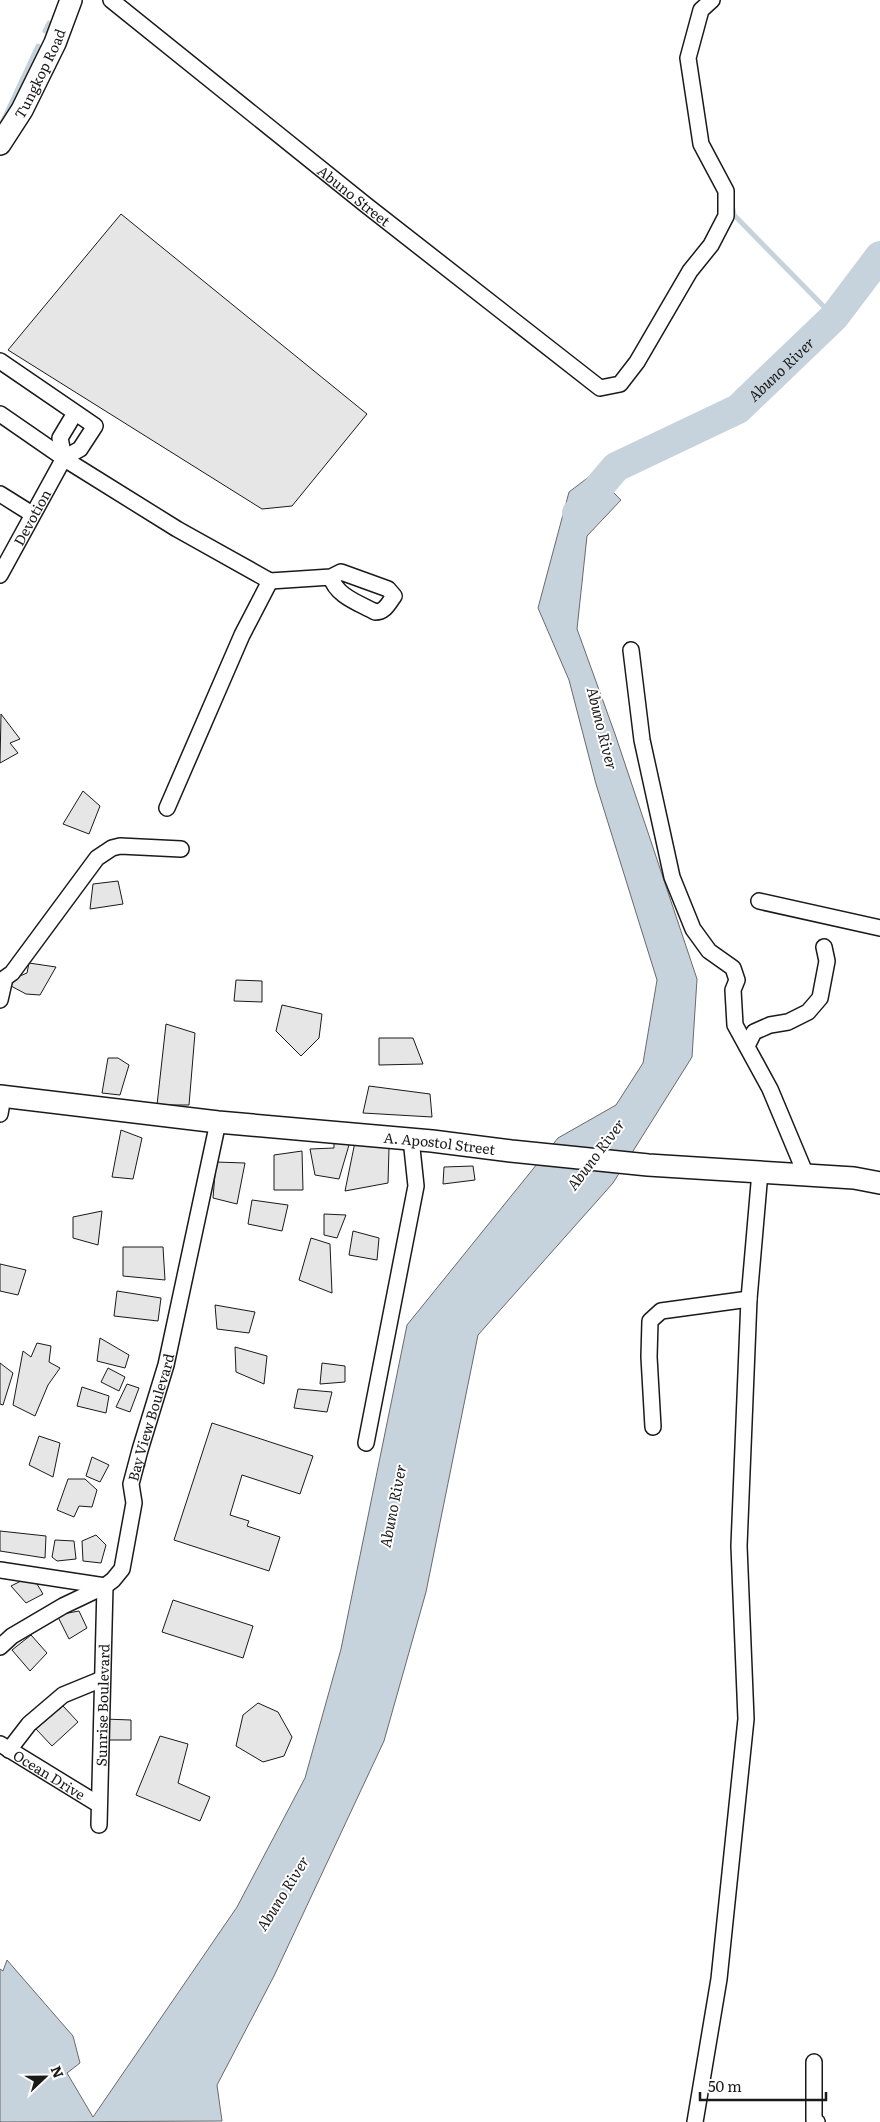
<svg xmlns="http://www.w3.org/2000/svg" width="880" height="2122" font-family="Literata,serif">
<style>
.water{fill:#c6d2dc;stroke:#6a6a6a}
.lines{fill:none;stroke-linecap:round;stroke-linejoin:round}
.stream{stroke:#c6d2dc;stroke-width:5}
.river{stroke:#c6d2dc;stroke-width:30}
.building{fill:#e6e6e6;stroke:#1a1a1a}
.street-casing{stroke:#1a1a1a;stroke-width:18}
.secondary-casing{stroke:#1a1a1a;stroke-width:24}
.street{stroke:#fff;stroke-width:15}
.secondary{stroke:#fff;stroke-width:21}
.labels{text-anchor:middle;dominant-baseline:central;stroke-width:4;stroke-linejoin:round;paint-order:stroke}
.street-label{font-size:14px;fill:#1a1a1a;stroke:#fff}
.water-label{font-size:15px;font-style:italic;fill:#1a1a1a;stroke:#fff}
</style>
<rect width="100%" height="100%" fill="#fff"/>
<polygon class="water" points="594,473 621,500 587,536 577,629 615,734 697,979 692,1057 613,1183 478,1335 426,1592 384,1741 274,1976 217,2085 222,2121 0,2122 0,1969 3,1971 7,1960 73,2036 80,2063 67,2073 93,2117 237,1907 305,1778 341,1649 407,1325 558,1138 616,1105 643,1063 657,980 596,784 569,680 538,608 569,492"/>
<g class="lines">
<g class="stream">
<polyline points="45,31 49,23"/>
<polyline points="2,123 38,46"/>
<polyline points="733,209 734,215 834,317"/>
</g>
<path class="river" id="s1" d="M577,513l39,-46 122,-58 96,-92 46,-61"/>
</g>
<g class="building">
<polygon points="121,214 367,414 292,506 262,509 8,350"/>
<polygon points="1,714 20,739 10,743 18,753 0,763"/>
<polygon points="83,791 100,806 89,834 63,824"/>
<polygon points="118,881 123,904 90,909 93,884"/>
<polygon points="29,963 56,967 40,995 26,994 11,986 15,978 27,973"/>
<polygon points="236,980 262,981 262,1002 234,1001"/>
<polygon points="282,1005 322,1014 319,1038 301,1056 276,1031"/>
<polygon points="166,1024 195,1033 189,1105 157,1105"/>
<polygon points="379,1038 413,1038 423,1064 379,1065"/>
<polygon points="108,1058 118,1058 129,1065 120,1095 102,1093"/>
<polygon points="369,1086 430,1094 432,1117 363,1113"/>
<polygon points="121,1130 142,1138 133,1179 112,1177"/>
<polygon points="334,1141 349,1145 339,1179 315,1175 310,1149 334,1148"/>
<polygon points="355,1142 389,1148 388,1183 345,1191"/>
<polygon points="302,1151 303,1190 274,1190 274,1155"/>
<polygon points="216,1162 245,1163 237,1204 213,1198"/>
<polygon points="473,1166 475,1180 443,1184 444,1167"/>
<polygon points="252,1200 288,1205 282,1231 248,1224"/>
<polygon points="102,1211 98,1245 73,1238 73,1217"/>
<polygon points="324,1214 346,1215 337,1238 324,1235"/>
<polygon points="353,1231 379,1238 377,1260 349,1255"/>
<polygon points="311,1238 330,1244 332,1293 299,1280"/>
<polygon points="123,1247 163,1247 165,1280 123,1276"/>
<polygon points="0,1264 26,1270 18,1295 0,1291"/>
<polygon points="117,1291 161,1298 158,1321 114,1316"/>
<polygon points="215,1305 255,1312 249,1333 217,1329"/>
<polygon points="100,1338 129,1355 125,1368 97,1361"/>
<polygon points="37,1343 51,1346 49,1362 60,1368 48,1385 35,1416 13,1405 23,1351 31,1357"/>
<polygon points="235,1347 267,1356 264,1384 236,1372"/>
<polygon points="0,1363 13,1373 3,1405 0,1404"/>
<polygon points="322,1363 345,1366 345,1382 320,1384"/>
<polygon points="108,1368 125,1377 119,1391 101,1382"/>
<polygon points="127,1384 139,1388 130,1412 116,1407"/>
<polygon points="82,1387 109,1396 106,1413 77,1406"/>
<polygon points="298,1389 332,1392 327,1412 294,1408"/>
<polygon points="212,1423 313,1456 300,1494 242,1475 230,1515 249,1521 247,1526 280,1537 269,1571 174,1540"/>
<polygon points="39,1436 60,1443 53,1477 29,1465"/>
<polygon points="92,1457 109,1465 100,1482 86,1476"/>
<polygon points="68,1479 85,1479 97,1490 92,1507 79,1506 74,1517 57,1510"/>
<polygon points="0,1531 46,1536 45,1558 0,1551"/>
<polygon points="96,1535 106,1545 101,1563 83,1561 82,1541"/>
<polygon points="55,1540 74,1541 76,1559 57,1561 52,1557"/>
<polygon points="25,1579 37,1584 43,1594 26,1603 11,1586"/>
<polygon points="173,1600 253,1626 243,1658 162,1632"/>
<polygon points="79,1611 87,1628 69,1639 57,1615"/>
<polygon points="31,1635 47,1653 30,1671 12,1650"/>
<polygon points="258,1703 278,1712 292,1737 284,1756 263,1762 236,1746 243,1715"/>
<polygon points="63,1706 78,1722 52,1746 36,1729"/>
<polygon points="104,1719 131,1720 131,1740 104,1740"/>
<polygon points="160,1736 188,1744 178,1783 210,1797 200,1821 136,1795"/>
</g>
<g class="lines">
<g class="street-casing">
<g id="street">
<path id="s2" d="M111,0l255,205 234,183 20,-4 17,-22 53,-91 21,-26 15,-29v-25l-25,-47 -13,-86 13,-48 11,-10"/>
<polyline points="0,361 95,426 80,449 64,458 60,438 75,413"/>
<path d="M0,414l71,49 106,66 93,52 61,-4 10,-5 47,17 6,7c-6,8 -9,16 -19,16 -16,-9 -39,-16 -44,-35"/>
<polyline points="0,494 32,514"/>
<path id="s3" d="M0,575l64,-117"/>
<polyline points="631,650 642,740 672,877 693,929 709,951 733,968 737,980 733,990 735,1025 770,1089 806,1175"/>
<polyline points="167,808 242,635 270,581"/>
<polyline points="759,901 880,928"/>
<polyline points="0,1000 5,978 12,973 97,858 112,848 120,846 181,849"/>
<polyline points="747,1046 754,1032 770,1025 788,1022 808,1012 820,998 827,961 824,947"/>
<polyline points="0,1114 3,1097"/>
<polyline points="653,1427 649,1357 650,1321 661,1311 749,1299"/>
<polyline points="366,1443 416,1186 411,1139"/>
<polyline points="0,1570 105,1586"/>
<path id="s4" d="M0,1647l12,-11 51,-30 42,-20 8,-6 9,-11 12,-66 -3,-19 9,-34 26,-85 52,-243"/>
<path id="s5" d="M0,1744l98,60"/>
<polyline points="9,1750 29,1724 63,1695 102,1679"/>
<path id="s6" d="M99,1825l6,-239"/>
<polyline points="814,2062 814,2120 817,2122"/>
<polyline points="695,2122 719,1979 746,1719 739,1546 749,1299 760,1172"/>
</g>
</g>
<g class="secondary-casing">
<g id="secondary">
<path id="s7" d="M0,144l22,-34 33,-67 16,-43"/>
<path id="s8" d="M0,1096l218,26 214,19 79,10 137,14 206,13 26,5"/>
</g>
</g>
<use href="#street" class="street"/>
<use href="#secondary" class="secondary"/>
</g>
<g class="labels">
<g class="street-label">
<text stroke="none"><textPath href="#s7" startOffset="81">Tungkop Road</textPath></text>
<text stroke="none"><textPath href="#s2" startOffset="312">Abuno Street</textPath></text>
<text stroke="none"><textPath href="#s3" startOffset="66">Devotion</textPath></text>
<text stroke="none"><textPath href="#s8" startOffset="442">A. Apostol Street</textPath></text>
<text stroke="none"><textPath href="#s4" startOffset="302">Bay View Boulevard</textPath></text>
<text stroke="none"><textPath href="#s6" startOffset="120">Sunrise Boulevard</textPath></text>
<text stroke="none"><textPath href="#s5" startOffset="58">Ocean Drive</textPath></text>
</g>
<g class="water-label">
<text stroke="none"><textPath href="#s1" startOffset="254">Abuno River</textPath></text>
<text transform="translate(603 728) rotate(76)">Abuno River</text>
<text transform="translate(595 1154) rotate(-53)">Abuno River</text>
<text transform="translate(392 1506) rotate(-79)">Abuno River</text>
<text transform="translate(282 1893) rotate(-58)">Abuno River</text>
</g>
</g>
<g transform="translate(45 2077) rotate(68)" stroke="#ffffff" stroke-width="4" paint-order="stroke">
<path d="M0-4L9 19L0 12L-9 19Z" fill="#1a1a1a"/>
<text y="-8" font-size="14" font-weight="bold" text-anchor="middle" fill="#1a1a1a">N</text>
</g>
<path d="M700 2092v8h126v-8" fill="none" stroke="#1a1a1a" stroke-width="2.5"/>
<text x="708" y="2092" font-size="15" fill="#1a1a1a" stroke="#ffffff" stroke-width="4" paint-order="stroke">50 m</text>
</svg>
